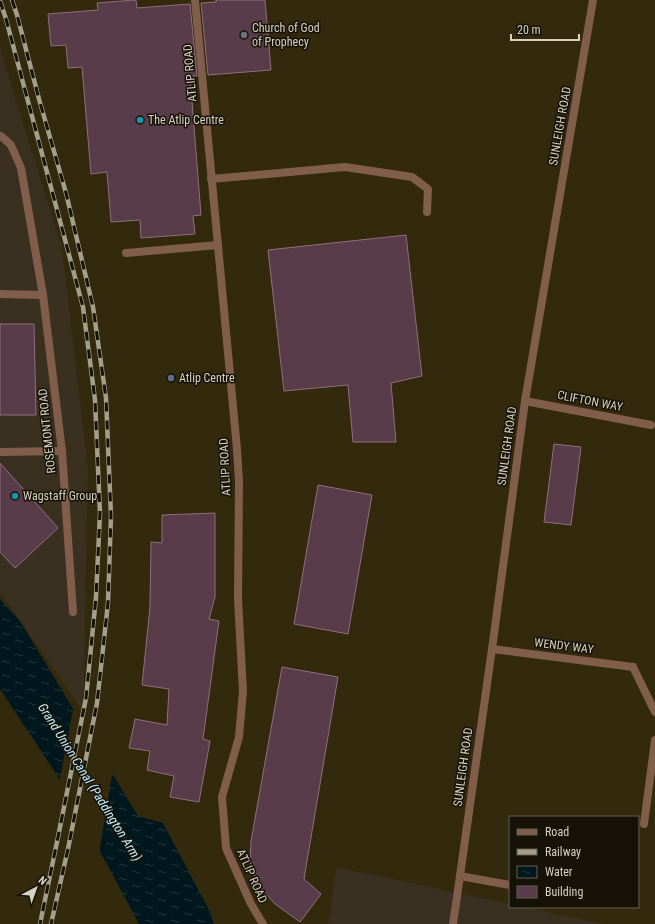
<svg xmlns="http://www.w3.org/2000/svg" width="655" height="924" font-family="'Roboto Condensed',sans-serif">
<style>
.industrial{fill:#3a3020}
.water{fill:url(#water-ripples)}
.pier{fill:#33290c}
.building{fill:#593c4a;stroke:#8f6f7e}
.lines{fill:none;stroke-linecap:round;stroke-linejoin:round}
.lane{stroke:#815e4c;stroke-width:8}
.street{stroke:#815e4c;stroke-width:8}
.rail-casing{stroke:#a59e8a;stroke-width:4.5}
.rail{stroke:#171207;stroke-width:3;stroke-dasharray:9;stroke-linecap:butt}
.worship-dot{fill:#6b7280;stroke:#171207;stroke-width:1.5}
.culture-dot{fill:#0f9aa8;stroke:#171207;stroke-width:1.5}
.service-dot{fill:#5c6f8a;stroke:#171207;stroke-width:1.5}
.labels{text-anchor:middle;dominant-baseline:central;stroke-width:3;stroke-linejoin:round;paint-order:stroke}
.poi-label{font-size:12px;fill:#d7d1c1;stroke:#171207;text-anchor:start}
.street-label{font-size:12px;fill:#d7d1c1;stroke:#171207}
.water-label{font-size:13px;font-style:italic;fill:#beedfd;stroke:#171207}
</style>
<defs>
<pattern id="water-ripples" width="26" height="14" patternUnits="userSpaceOnUse"><rect width="26" height="14" fill="#00171e"/><path d="M2 4q2-2 4 0t4 0M15 11q2-2 4 0t4 0" fill="none" stroke="#24383d"/></pattern>
</defs>
<rect width="100%" height="100%" fill="#33290c"/>
<g class="industrial">
<polygon points="0,49 62,248 88,470 83,711 0,592"/>
<polygon points="336,867 510,904 510,907 524,907 604,924 328,924"/>
</g>
<polygon class="water" points="0,599 20,621 138,816 163,823 209,910 214,924 139,924 108,866 57,775 0,689"/>
<polygon class="pier" points="74,705 113,770 99,854 59,783"/>
<g class="building">
<polygon points="134,0 136,0 137,8 190,4 197,76 190,76 201,215 193,216 195,234 141,238 140,220 111,222 107,172 91,174 82,67 68,68 66,45 51,46 48,14 98,10 97,3"/>
<polygon points="216,0 265,0 271,70 208,75 201,3 216,2"/>
<polygon points="406,235 422,376 391,383 396,442 353,442 348,385 284,391 268,250"/>
<polygon points="0,324 34,324 36,415 0,415"/>
<polygon points="554,444 581,447 571,525 544,522"/>
<polygon points="0,463 58,528 15,568 0,552"/>
<polygon points="318,485 372,495 348,634 294,624"/>
<polygon points="215,513 215,597 209,619 219,621 203,739 210,741 199,802 170,797 174,776 147,770 150,751 129,748 135,719 167,725 169,689 142,685 150,607 151,542 162,543 162,515"/>
<polygon points="282,667 338,677 304,879 321,894 300,922 275,904 257,884 250,862 251,841"/>
</g>
<g class="lines">
<g class="lane">
<polyline points="0,136 1,136 11,145 21,168 43,295 62,451 73,612"/>
<polyline points="211,179 345,167 412,177 428,189 427,212"/>
<polyline points="126,253 218,245"/>
<polyline points="0,294 43,295"/>
<polyline points="0,452 62,451"/>
<polyline points="633,667 655,712"/>
<polyline points="644,824 655,740"/>
<polyline points="460,876 510,885"/>
<polyline points="453,924 457,897"/>
</g>
<g class="street">
<polyline points="195,0 237,449 239,481 238,599 243,691 239,737 222,797 226,848 251,904 263,924"/>
<polyline points="525,401 651,425"/>
<polyline points="492,649 633,667"/>
<polyline points="457,897 492,649 525,401 593,0"/>
</g>
<g class="rail-casing">
<g id="rail">
<polyline points="12,0 17,15 39,99 66,193 93,307 106,398 111,516 108,603 97,703 68,849 51,924"/>
<polyline points="0,1 6,19 83,307 95,400 100,513 96,597 86,698 58,837 40,924"/>
</g>
</g>
<use href="#rail" class="rail"/>
</g>
<circle class="worship-dot" cx="244" cy="35" r="4"/>
<g class="culture-dot">
<circle cx="140" cy="120" r="4"/>
<circle cx="15" cy="496" r="4"/>
</g>
<circle class="service-dot" cx="171" cy="378" r="4"/>
<g class="labels">
<g class="poi-label">
<text x="252" y="28">Church of God<tspan x="252" dy="14">of Prophecy</tspan></text>
<text x="148" y="120">The Atlip Centre</text>
<text x="179" y="378">Atlip Centre</text>
<text x="23" y="496">Wagstaff Group</text>
</g>
<g class="street-label">
<text transform="translate(190 73) rotate(-95)">ATLIP ROAD</text>
<text transform="translate(560 126) rotate(-80)">SUNLEIGH ROAD</text>
<text transform="translate(590 401) rotate(11)">CLIFTON WAY</text>
<text transform="translate(47 431) rotate(-96)">ROSEMONT ROAD</text>
<text transform="translate(507 446) rotate(-82)">SUNLEIGH ROAD</text>
<text transform="translate(225 467) rotate(-93)">ATLIP ROAD</text>
<text transform="translate(564 646) rotate(7)">WENDY WAY</text>
<text transform="translate(463 767) rotate(-82)">SUNLEIGH ROAD</text>
<text transform="translate(252 876) rotate(66)">ATLIP ROAD</text>
</g>
<g class="water-label">
<text transform="translate(90 782) rotate(58)">Grand Union Canal (Paddington Arm)</text>
</g>
</g>
<rect x="509" y="816" width="130" height="92" fill="#171207" stroke="#645e51"/>
<rect x="517" y="829" width="20" height="6" fill="#815e4c" stroke="#645e51"/>
<text x="545" y="836" font-size="12" fill="#d7d1c1">Road</text>
<rect x="517" y="849" width="20" height="6" fill="#a59e8a" stroke="#645e51"/>
<text x="545" y="856" font-size="12" fill="#d7d1c1">Railway</text>
<rect x="517" y="866" width="20" height="12" fill="url(#water-ripples)" stroke="#645e51"/>
<text x="545" y="876" font-size="12" fill="#d7d1c1">Water</text>
<rect x="517" y="886" width="20" height="12" fill="#593c4a" stroke="#645e51"/>
<text x="545" y="896" font-size="12" fill="#d7d1c1">Building</text>
<g transform="translate(36 888) rotate(41)" stroke="#171207" stroke-width="3" paint-order="stroke">
<path d="M0-3L7 15L0 10L-7 15Z" fill="#d7d1c1"/>
<text y="-6" font-size="11" font-weight="bold" text-anchor="middle" fill="#d7d1c1">N</text>
</g>
<path d="M511 34v6h68v-6" fill="none" stroke="#d7d1c1" stroke-width="2"/>
<text x="517" y="34" font-size="12" fill="#d7d1c1" stroke="#171207" stroke-width="3" paint-order="stroke">20 m</text>
</svg>
